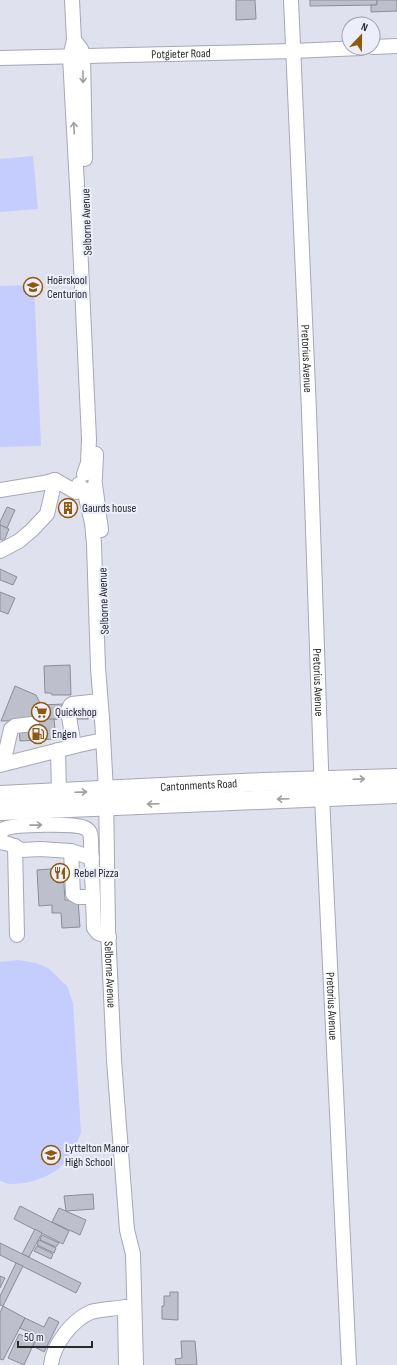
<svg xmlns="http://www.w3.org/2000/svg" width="397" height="1365" font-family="'Sofia Sans Condensed',sans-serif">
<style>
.green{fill:#c5cdff}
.building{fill:#bdbfcc;stroke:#8b8d99}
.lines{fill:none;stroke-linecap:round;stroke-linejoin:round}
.minor-casing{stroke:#a6a8b4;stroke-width:16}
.major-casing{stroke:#a6a8b4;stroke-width:20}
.minor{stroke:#fff;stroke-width:14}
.major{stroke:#fff;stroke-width:18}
.oneway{stroke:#9f9fa1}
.labels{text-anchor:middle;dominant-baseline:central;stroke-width:4;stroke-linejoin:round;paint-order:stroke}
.street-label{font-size:12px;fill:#292a2f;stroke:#eceefc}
.poi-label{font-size:12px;fill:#292a2f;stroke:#eceefc;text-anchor:start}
</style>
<rect width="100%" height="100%" fill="#dfe1ee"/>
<g class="green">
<polygon points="33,156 38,209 0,212 0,159"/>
<polygon points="34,285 41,446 0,447 0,286"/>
<path d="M18,960l18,3 12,5 19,18 6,17 8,129c-5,13 -11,28 -23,37 -12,9 -30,15 -46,15 -4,0 -8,-2 -12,-3v-219z"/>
</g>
<g class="building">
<polygon points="236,0 255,0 256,19 236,20"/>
<polygon points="310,0 377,0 377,5 310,6"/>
<polygon points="377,0 397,0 397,11 371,12 371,5 377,5"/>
<rect x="62" y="502" width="11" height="12"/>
<polygon points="7,507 15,510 7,528 0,525 0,522"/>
<polygon points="0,525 9,529 4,541 0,539"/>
<polygon points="0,569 17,577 13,585 0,580"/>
<polygon points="0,592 15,598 8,614 0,611"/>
<polygon points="70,665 71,695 52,695 51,693 45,693 44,666"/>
<polygon points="15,686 36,695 41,705 65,704 66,719 1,721"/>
<rect x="77" y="713" width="11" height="6"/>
<polygon points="38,719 54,719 56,739 20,741 19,728 38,726"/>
<polygon points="63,868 65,900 78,900 80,927 62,928 61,913 52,913 52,905 39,906 37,870"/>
<polygon points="93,1194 94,1209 66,1211 64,1196"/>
<polygon points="20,1206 69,1231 63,1244 14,1219"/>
<polygon points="59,1208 86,1220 80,1235 52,1222"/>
<polygon points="35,1229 42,1233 29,1257 22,1254"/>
<polygon points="42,1235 59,1243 56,1247 40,1240"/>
<polygon points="39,1240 56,1248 54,1253 37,1245"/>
<polygon points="0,1243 81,1283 76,1293 0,1255"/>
<polygon points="37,1246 53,1254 51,1259 34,1251"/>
<polygon points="16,1263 23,1266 3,1306 0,1305 0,1296"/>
<polygon points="0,1276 5,1278 0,1288"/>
<polygon points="170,1292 178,1292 178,1320 162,1319 162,1306 164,1306 164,1296 170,1296"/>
<polygon points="3,1306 25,1318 3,1360 0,1359 0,1313"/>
<polygon points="49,1317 59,1322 44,1352 33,1346 38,1336 20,1328 25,1318 44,1327"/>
<polygon points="19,1334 35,1341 24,1365 8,1358"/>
<polygon points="181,1341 195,1341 197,1365 176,1365 175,1359 182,1358"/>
</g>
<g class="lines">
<g class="minor-casing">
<g id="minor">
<polyline points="72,0 74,40 70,57 79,222 89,439 88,463 84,474"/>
<path id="s1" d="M291,0l18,411 13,386 27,568"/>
<polyline points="74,40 81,49 83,55 85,159"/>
<polyline points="373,47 397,46"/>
<path id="s2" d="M0,58l293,-7 68,-3"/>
<polyline points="95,478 96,454"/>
<polyline points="95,484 101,530"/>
<path id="s3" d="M84,489l8,34 2,21 4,124 4,50 4,73 2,139 6,130 13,170 6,24 3,111"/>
<polyline points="0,490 44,483 55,480 76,492 79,484"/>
<polyline points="0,551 19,541 32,530 47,514 55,480"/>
<polyline points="74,746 68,711 70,706 72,704 100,701"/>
<polyline points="58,750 59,793"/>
<polyline points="3,764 11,729 15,726 32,724"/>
<polyline points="0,765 79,745 103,740"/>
<path d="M0,834c1,-1 3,-4 4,-5 10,-5 72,-6 81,-1 6,3 6,8 6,14l3,86 4,5 11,4"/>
<polyline points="0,842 9,844 22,850 40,849 71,851 92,858"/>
<polyline points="15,846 17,935"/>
<polyline points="71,851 73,894 78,897 93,897"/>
<polyline points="125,1311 126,1365"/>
<path d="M51,1365c2,-20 21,-45 40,-53 10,-3 23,-3 34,-5"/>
</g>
</g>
<g class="major-casing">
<g id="major">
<path id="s4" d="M0,795l263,-13 134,-4"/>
<polyline points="0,811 397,794"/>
</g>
</g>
<use href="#minor" class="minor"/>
<use href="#major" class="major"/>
</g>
<defs><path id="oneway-shaft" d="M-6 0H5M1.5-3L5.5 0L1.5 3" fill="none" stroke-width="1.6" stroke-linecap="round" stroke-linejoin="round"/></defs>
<g class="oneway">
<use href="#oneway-shaft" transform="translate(83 77) rotate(89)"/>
<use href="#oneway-shaft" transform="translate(74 128) rotate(-93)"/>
<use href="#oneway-shaft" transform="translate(359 779) rotate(-2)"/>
<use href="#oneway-shaft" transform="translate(81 792) rotate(-2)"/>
<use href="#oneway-shaft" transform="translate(283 799) rotate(178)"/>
<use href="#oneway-shaft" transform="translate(153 804) rotate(178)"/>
<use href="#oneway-shaft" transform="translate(36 825) rotate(-1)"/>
</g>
<defs>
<g id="school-ring" transform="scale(1)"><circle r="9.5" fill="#eceefc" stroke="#8f590c" stroke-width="1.5"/><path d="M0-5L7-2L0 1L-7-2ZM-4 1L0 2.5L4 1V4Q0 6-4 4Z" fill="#8f590c"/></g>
<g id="building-ring" transform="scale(1)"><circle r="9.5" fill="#eceefc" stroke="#8f590c" stroke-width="1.5"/><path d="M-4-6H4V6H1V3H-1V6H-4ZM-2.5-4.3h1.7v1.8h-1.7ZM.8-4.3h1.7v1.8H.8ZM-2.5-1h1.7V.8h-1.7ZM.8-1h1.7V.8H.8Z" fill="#8f590c"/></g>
<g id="supermarket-ring" transform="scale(1)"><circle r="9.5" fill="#eceefc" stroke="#8f590c" stroke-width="1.5"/><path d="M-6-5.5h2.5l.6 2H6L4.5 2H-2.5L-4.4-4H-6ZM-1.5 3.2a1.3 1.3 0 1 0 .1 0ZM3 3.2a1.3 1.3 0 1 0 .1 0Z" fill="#8f590c"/></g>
<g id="fuel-ring" transform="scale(1)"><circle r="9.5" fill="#eceefc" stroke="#8f590c" stroke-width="1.5"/><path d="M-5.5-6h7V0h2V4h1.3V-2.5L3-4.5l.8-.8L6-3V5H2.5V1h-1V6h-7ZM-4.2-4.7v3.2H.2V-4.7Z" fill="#8f590c"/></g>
<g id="restaurant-ring" transform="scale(1)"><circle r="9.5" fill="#eceefc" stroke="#8f590c" stroke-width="1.5"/><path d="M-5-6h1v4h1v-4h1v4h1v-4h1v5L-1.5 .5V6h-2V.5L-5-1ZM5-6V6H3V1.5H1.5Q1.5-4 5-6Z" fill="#8f590c"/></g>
</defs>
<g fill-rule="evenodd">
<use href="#school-ring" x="33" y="287"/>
<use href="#building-ring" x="68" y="508"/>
<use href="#supermarket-ring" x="41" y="712"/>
<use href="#fuel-ring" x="38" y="734"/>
<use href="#restaurant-ring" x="60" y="873"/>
<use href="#school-ring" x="51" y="1155"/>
</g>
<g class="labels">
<g class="street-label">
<text stroke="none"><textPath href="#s2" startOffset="181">Potgieter Road</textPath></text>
<text transform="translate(87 222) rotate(-92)">Selborne Avenue</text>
<text stroke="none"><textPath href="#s1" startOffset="359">Pretorius Avenue</textPath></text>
<text transform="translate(104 601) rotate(-92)">Selborne Avenue</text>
<text stroke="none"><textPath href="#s1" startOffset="683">Pretorius Avenue</textPath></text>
<text stroke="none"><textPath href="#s4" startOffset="199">Cantonments Road</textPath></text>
<text stroke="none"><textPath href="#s3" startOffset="487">Selborne Avenue</textPath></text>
<text stroke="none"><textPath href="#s1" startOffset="1007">Pretorius Avenue</textPath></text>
</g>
<g class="poi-label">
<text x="47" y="280">Hoërskool<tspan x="47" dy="14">Centurion</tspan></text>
<text x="82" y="508">Gaurds house</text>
<text x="55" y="712">Quickshop</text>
<text x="52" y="734">Engen</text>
<text x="74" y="873">Rebel Pizza</text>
<text x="65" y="1148">Lyttelton Manor<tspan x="65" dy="14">High School</tspan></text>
</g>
</g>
<g transform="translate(361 36) rotate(22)"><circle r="19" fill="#eceefc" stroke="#9ea0aa"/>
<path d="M0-3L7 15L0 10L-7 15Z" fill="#8f590c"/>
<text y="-6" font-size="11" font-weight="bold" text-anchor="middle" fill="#292a2f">N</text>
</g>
<path d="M18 1341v6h74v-6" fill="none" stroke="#292a2f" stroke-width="2"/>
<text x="24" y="1341" font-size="12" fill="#292a2f" stroke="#eceefc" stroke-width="3" paint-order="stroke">50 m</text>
</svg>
